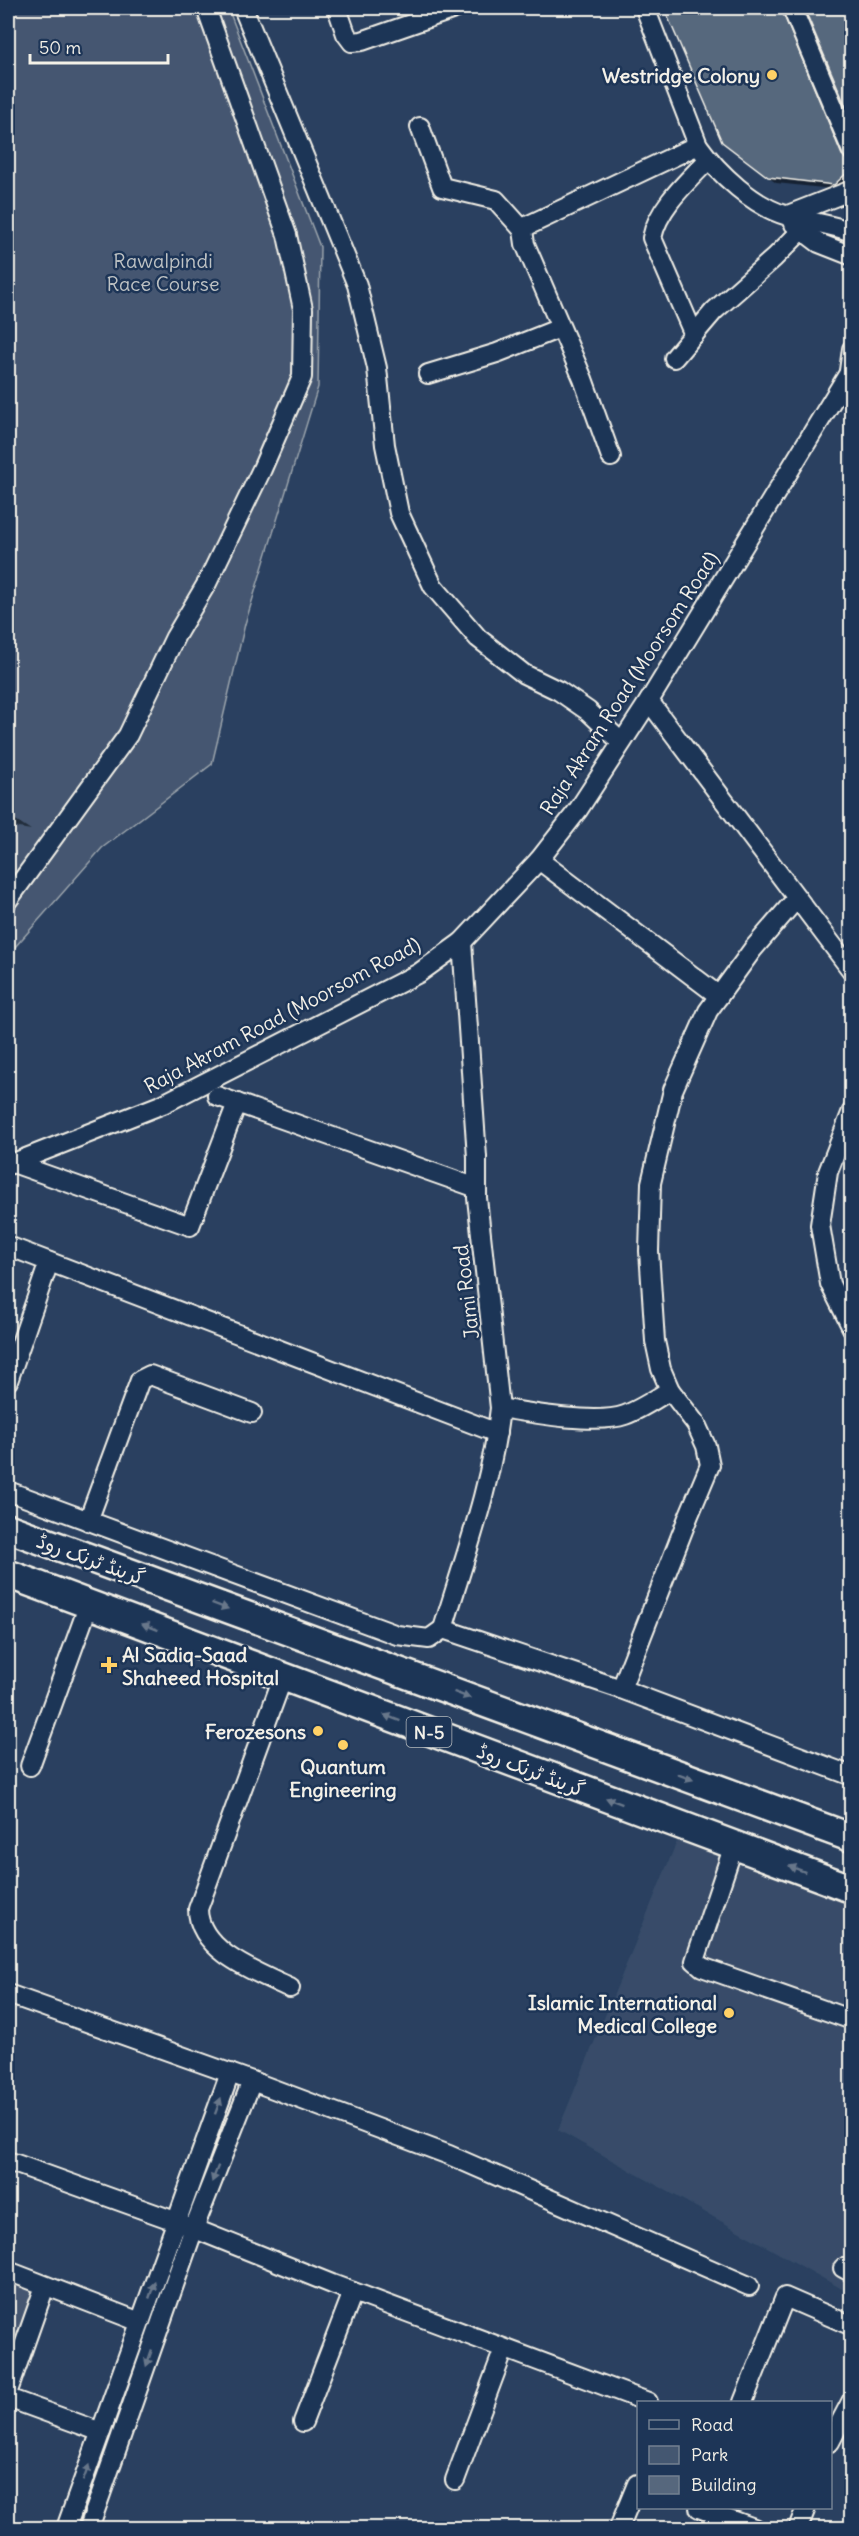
<svg xmlns="http://www.w3.org/2000/svg" width="859" height="2536" font-family="Delius,'Playpen Sans Arabic',sans-serif">
<style>
.built{fill:#374c69}
.green{fill:#445771;stroke:#9ca4ac;stroke-width:1.5}
.shadow{fill:#0007}
.building{fill:#56677d;stroke:#f4f1e8;stroke-width:1.5}
.lines{fill:none;stroke-linecap:round;stroke-linejoin:round}
.minor-casing{stroke:#f4f1e8;stroke-width:22}
.highway-casing{stroke:#f4f1e8;stroke-width:32}
.minor{stroke:#1d3557;stroke-width:18}
.highway{stroke:#1d3557;stroke-width:27}
.oneway{fill:#68778a}
.poi-dot{fill:#ffd166;stroke:#1d3557;stroke-width:2}
.labels{text-anchor:middle;dominant-baseline:central;stroke-width:5;stroke-linejoin:round;paint-order:stroke}
.shield{fill:#1d3557;stroke:#b4b9bc;stroke-width:1.5}
.shield-label{font-size:18px;font-weight:bold;fill:#f4f1e8}
.poi-label{font-size:20px;font-weight:bold;fill:#f4f1e8;stroke:#1d3557;text-anchor:end}
.park-label{font-size:20px;fill:#bfc3c4;stroke:#1d3557}
.street-label{font-size:20px;fill:#f4f1e8;stroke:#1d3557}
</style>
<rect width="100%" height="100%" fill="#2a4060"/>
<filter id="ink" filterUnits="userSpaceOnUse"><feTurbulence type="fractalNoise" baseFrequency=".0167" numOctaves="2"/><feDisplacementMap in="SourceGraphic" scale="12" xChannelSelector="R" yChannelSelector="G"/><feConvolveMatrix kernelMatrix="1 2 1 2 8 2 1 2 1" color-interpolation-filters="sRGB"/></filter>
<g filter="url(#ink)">
<polygon class="built" points="680,1834 851,1897 851,2294 558,2130"/>
<g class="green">
<polygon points="8,8 228,8 320,247 318,387 245,624 212,764 102,848 8,955"/>
<polygon points="8,2271 45,2286 8,2391"/>
</g>
<g class="shadow">
<polygon points="665,8 791,8 787,20 847,162 852,162 852,181 842,190 776,183 730,148 724,141"/>
<polygon points="804,8 852,8 852,117"/>
<polygon points="8,815 31,830 8,826"/>
</g>
<g class="building">
<polygon points="664,8 781,8 842,155 852,162 852,168 834,185 768,177 722,142"/>
<polygon points="804,8 852,8 852,121"/>
</g>
<g class="lines">
<g class="minor-casing">
<g id="minor">
<polyline points="243,8 357,285 377,368 385,445 399,513 433,586 478,638 524,674 559,691 588,711 621,742"/>
<polyline points="337,8 346,34 352,42 362,41 457,8"/>
<path d="M645,8l53,137c20,28 56,62 90,71 21,6 43,8 64,16"/>
<polyline points="792,8 852,151"/>
<polyline points="420,127 442,187 496,200 523,230"/>
<polyline points="788,215 852,190"/>
<polyline points="794,224 819,243 852,256"/>
<path d="M694,335l-42,-97c6,-31 36,-57 57,-79"/>
<polyline points="674,358 714,311 774,258 802,230"/>
<polyline points="849,371 852,349"/>
<polyline points="428,374 497,353 560,328"/>
<polyline points="611,457 583,379 525,244 523,230 529,225 698,145"/>
<polyline points="649,701 852,971"/>
<polyline points="539,860 719,996"/>
<polyline points="8,900 128,735 175,637 207,583 262,469 302,377 303,309 287,235 206,8"/>
<polyline points="217,1096 477,1188"/>
<polyline points="852,1111 828,1172 820,1225 830,1284 852,1328"/>
<polyline points="13,1163 190,1226 237,1103"/>
<polyline points="8,1165 163,1104 419,973 462,942 539,860 578,810 649,701 852,368"/>
<polyline points="8,1246 497,1433"/>
<polyline points="8,1381 49,1262"/>
<path d="M500,1408c30,5 97,17 125,7 16,-6 31,-16 45,-25"/>
<polyline points="8,1491 397,1635 429,1639 443,1629"/>
<polyline points="88,1521 140,1380 150,1375 252,1413"/>
<path d="M443,1629c22,-73 49,-145 57,-221l-23,-210v-41l-15,-215"/>
<polyline points="443,1629 621,1689 852,1776"/>
<path d="M283,1677l-85,232c0,42 60,64 92,79"/>
<polyline points="621,1689 689,1515 710,1465 706,1446 696,1424 670,1390 661,1369 655,1341 649,1251 651,1183 673,1090 708,1011 753,949 797,898"/>
<polyline points="30,1766 89,1604"/>
<polyline points="734,1845 695,1961 702,1967 852,2020"/>
<polyline points="8,1994 252,2081 449,2155 749,2286"/>
<polyline points="8,2161 175,2221 332,2284 648,2402"/>
<polyline points="843,2268 852,2273"/>
<polyline points="8,2271 140,2322"/>
<polyline points="8,2391 45,2286"/>
<polyline points="8,2398 101,2432"/>
<polyline points="743,2402 785,2297 852,2326"/>
<polyline points="303,2422 353,2292"/>
<polyline points="830,2442 852,2400"/>
<polyline points="455,2480 504,2349"/>
<polyline points="699,2508 754,2528"/>
<polyline points="66,2528 230,2073"/>
<polyline points="89,2528 194,2228 252,2081"/>
<polyline points="619,2528 637,2484"/>
<polyline points="798,2528 806,2508"/>
</g>
</g>
<g class="highway-casing">
<g id="highway">
<polyline points="8,1528 852,1838"/>
<polyline points="8,1574 852,1889"/>
</g>
</g>
<use href="#minor" class="minor"/>
<use href="#highway" class="highway"/>
</g>
<defs><path id="oneway-solid" d="M-6-.8H1V-3.2L6.5 0L1 3.2V.8H-6Z" transform="scale(1.5)"/></defs>
<g class="oneway">
<use href="#oneway-solid" transform="translate(220 1606) rotate(20)"/>
<use href="#oneway-solid" transform="translate(150 1627) rotate(-159)"/>
<use href="#oneway-solid" transform="translate(462 1695) rotate(20)"/>
<use href="#oneway-solid" transform="translate(392 1718) rotate(-159)"/>
<use href="#oneway-solid" transform="translate(685 1777) rotate(20)"/>
<use href="#oneway-solid" transform="translate(614 1801) rotate(-159)"/>
<use href="#oneway-solid" transform="translate(797 1869) rotate(-159)"/>
<use href="#oneway-solid" transform="translate(218 2106) rotate(-70)"/>
<use href="#oneway-solid" transform="translate(215 2174) rotate(111)"/>
<use href="#oneway-solid" transform="translate(152 2290) rotate(-71)"/>
<use href="#oneway-solid" transform="translate(149 2358) rotate(109)"/>
<use href="#oneway-solid" transform="translate(86 2473) rotate(-70)"/>
</g>
</g>
<g class="poi-dot">
<circle cx="772" cy="75" r="6"/>
<path d="M106 1656h6v6h6v6h-6v6h-6v-6h-6v-6h6z"/>
<circle cx="318" cy="1731" r="6"/>
<circle cx="343" cy="1745" r="6"/>
<circle cx="729" cy="2013" r="6"/>
</g>
<g class="labels">
<rect class="shield" x="406.5" y="1717" width="45" height="30" rx="4.5"/>
<g class="shield-label">
<text x="429" y="1732">N-5</text>
</g>
<g class="poi-label">
<text x="760" y="75">Westridge Colony</text>
<text x="122" y="1654" text-anchor="start">Al Sadiq-Saad<tspan x="122" dy="23">Shaheed Hospital</tspan></text>
<text x="306" y="1731">Ferozesons</text>
<text x="343" y="1766" text-anchor="middle">Quantum<tspan x="343" dy="23">Engineering</tspan></text>
<text x="717" y="2002">Islamic International<tspan x="717" dy="23">Medical College</tspan></text>
</g>
<g class="park-label">
<text x="163" y="260">Rawalpindi<tspan x="163" dy="23">Race Course</tspan></text>
</g>
<g class="street-label">
<text transform="translate(629 683) rotate(-57)">Raja Akram Road (Moorsom Road)</text>
<text transform="translate(282 1015) rotate(-28)">Raja Akram Road (Moorsom Road)</text>
<text transform="translate(466 1292) rotate(-97)">Jami Road</text>
<text transform="translate(91 1559) rotate(20)">گرینڈ ٹرنک روڈ</text>
<text transform="translate(531 1770) rotate(21)">گرینڈ ٹرنک روڈ</text>
</g>
</g>
<rect width="859" height="2536" fill="none" stroke="#1d3557" stroke-width="30"/>
<rect x="15" y="15" width="829" height="2506" fill="none" stroke="#f4f1e8" stroke-width="2" filter="url(#ink)"/>
<rect x="637" y="2401" width="195" height="108" fill="#1d3557" stroke="#738091" stroke-width="1.5"/>
<rect x="649" y="2420" width="30" height="9" fill="#1d3557" stroke="#738091" stroke-width="1.5"/>
<text x="691" y="2431" font-size="18" fill="#f4f1e8">Road</text>
<rect x="649" y="2446" width="30" height="18" fill="#445771" stroke="#738091" stroke-width="1.5"/>
<text x="691" y="2461" font-size="18" fill="#f4f1e8">Park</text>
<rect x="649" y="2476" width="30" height="18" fill="#56677d" stroke="#738091" stroke-width="1.5"/>
<text x="691" y="2491" font-size="18" fill="#f4f1e8">Building</text>
<path d="M30 54v9h138v-9" fill="none" stroke="#f4f1e8" stroke-width="3"/>
<text x="39" y="54" font-size="18" fill="#f4f1e8" stroke="#1d3557" stroke-width="4.5" paint-order="stroke">50 m</text>
</svg>
